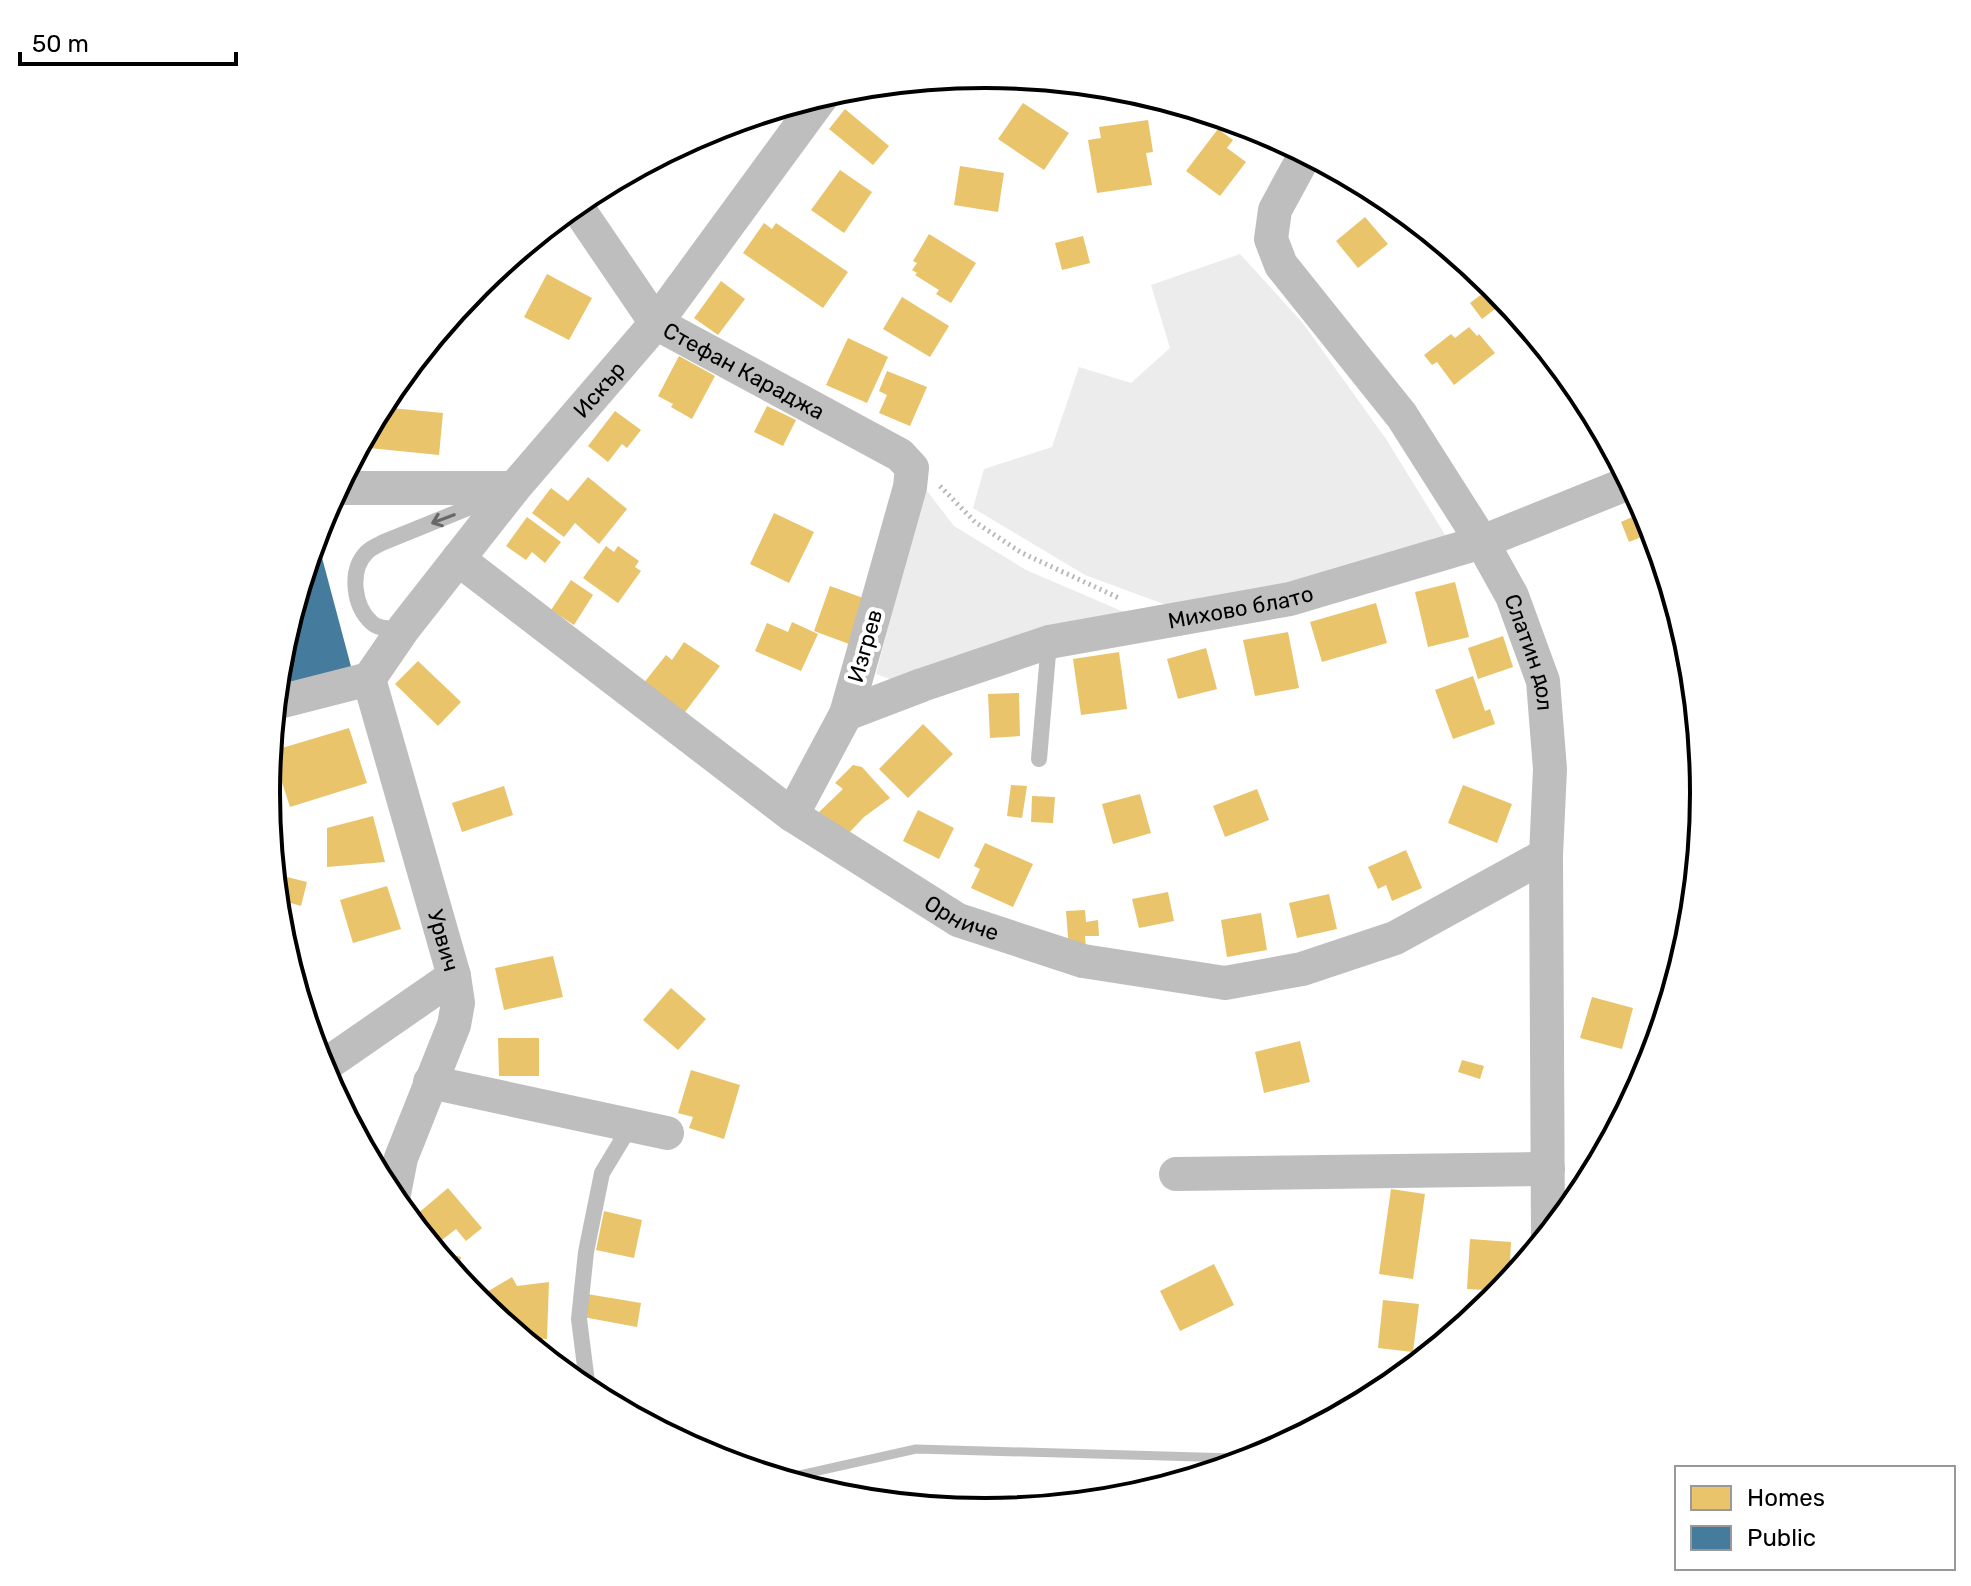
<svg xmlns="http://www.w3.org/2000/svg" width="1971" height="1586" font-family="Rubik,sans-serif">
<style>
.green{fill:#ececec}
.homes{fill:#e9c46a}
.public{fill:#457b9d}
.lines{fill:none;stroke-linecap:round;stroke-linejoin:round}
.stream{stroke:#bfbfbf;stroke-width:9}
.path{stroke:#b9b9b9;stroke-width:5;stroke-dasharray:2 4;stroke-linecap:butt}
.service{stroke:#bebebe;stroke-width:16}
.minor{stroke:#bebebe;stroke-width:34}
.oneway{stroke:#686868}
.labels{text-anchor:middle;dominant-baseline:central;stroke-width:8;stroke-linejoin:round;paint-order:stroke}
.street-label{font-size:22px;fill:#000;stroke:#fff}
.rim{fill:none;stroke:#000;stroke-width:4}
</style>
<rect width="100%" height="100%" fill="#fff"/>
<g class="green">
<polygon points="1240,254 1302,322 1386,439 1449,541 1285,592 1177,609 1085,575 973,508 984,469 1052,447 1079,367 1131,383 1170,348 1151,285"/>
<polygon points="924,487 954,526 1026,570 1138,618 906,685 876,674"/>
</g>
<g class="homes">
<polygon points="986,74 1005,76 1004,87 942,84 940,78"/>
<polygon points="1023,103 1069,133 1044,170 998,139"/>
<polygon points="845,109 889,146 873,165 829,129"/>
<polygon points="1148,120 1153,152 1146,153 1152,185 1097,193 1088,140 1101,138 1099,127"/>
<polygon points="1218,129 1233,140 1227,148 1246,162 1220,196 1186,171"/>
<polygon points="960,166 1004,173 998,212 954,205"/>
<polygon points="840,170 872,192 844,233 811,210"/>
<polygon points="1365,217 1388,244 1358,268 1336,241"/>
<polygon points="764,223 772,229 776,223 848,272 823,308 743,253"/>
<polygon points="929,234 976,263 951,303 936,294 939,290 915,275 917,273 912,270 917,263 913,261"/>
<polygon points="1083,236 1090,263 1062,270 1055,243"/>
<polygon points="547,274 592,298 569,340 524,317"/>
<polygon points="721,281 745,299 718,335 694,318"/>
<polygon points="1494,285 1507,300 1482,319 1470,303"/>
<polygon points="902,297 949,326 930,357 883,329"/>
<polygon points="1469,327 1477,336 1479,334 1495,353 1454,385 1437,362 1432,365 1424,355 1451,334 1455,338"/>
<polygon points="848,338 888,357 867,403 826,385"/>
<polygon points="679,356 715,376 692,419 671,407 673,404 658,396"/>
<polygon points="887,371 927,387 910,426 879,413 887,395 879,391"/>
<polygon points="767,406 796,420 783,446 754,432"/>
<polygon points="381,407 443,413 439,455 359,447"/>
<polygon points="615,411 641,430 627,448 622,444 608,462 588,446"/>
<polygon points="1607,437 1625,471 1618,474 1601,440"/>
<polygon points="588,477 627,509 599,544 575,523 564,537 532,513 551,488 568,501"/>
<polygon points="1646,511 1654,532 1629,542 1621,522"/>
<polygon points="774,513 814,532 789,583 750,564"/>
<polygon points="527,517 561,542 545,563 532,552 526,560 506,546"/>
<polygon points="606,546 614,552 618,546 639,561 635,567 641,571 618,603 583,578"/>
<polygon points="571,580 593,595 574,625 551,610"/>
<polygon points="1455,582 1469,637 1428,647 1415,592"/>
<polygon points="830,586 866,599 849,644 814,631"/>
<polygon points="1376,603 1387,643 1322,662 1310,622"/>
<polygon points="792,622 818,634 801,671 755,651 767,623 788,632"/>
<polygon points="1683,628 1689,649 1678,653 1671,632"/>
<polygon points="1288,632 1299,688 1255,696 1243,640"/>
<polygon points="1503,636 1513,667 1478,679 1468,648"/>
<polygon points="684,642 720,666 682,716 643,684 666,655 672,660"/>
<polygon points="1206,648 1217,689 1178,699 1167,659"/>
<polygon points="1119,652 1127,709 1081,715 1073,659"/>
<polygon points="418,661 461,702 438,726 395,684"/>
<polygon points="1473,676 1485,711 1490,709 1495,724 1453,739 1435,690"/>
<polygon points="1019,693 1020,736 990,738 988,694"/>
<polygon points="923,724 953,754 908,798 879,769"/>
<polygon points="349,728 367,783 290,807 272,751"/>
<polygon points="853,765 862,767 890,798 864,817 845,837 818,813 843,789 835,783"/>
<polygon points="1011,785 1027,786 1022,818 1007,816"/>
<polygon points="1463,785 1512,804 1497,843 1448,823"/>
<polygon points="504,786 513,815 462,832 452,803"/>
<polygon points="1257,789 1269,820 1225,837 1213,806"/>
<polygon points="1140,794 1151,833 1113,844 1102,804"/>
<polygon points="1032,796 1055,797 1053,823 1031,822"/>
<polygon points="918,810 954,828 939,859 903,841"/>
<polygon points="373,816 385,862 327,867 327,828"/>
<polygon points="985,843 1033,864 1013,907 971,888 980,869 974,866"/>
<polygon points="1406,850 1422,888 1392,901 1386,885 1378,889 1368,867"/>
<polygon points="275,874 307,882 301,906 291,903 287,918 279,916"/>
<polygon points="387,886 401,929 353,943 340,900"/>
<polygon points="1168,892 1174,921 1139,928 1132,899"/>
<polygon points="1329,894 1337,929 1297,938 1289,903"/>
<polygon points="1085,910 1086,922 1098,920 1099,936 1085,936 1086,949 1069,949 1066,911"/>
<polygon points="1261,913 1267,950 1227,957 1221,920"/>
<polygon points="553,956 563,997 504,1010 495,968"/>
<polygon points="671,988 706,1019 678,1050 643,1020"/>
<polygon points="1592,997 1633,1008 1622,1049 1580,1038"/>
<polygon points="498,1038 539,1038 539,1076 499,1076"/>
<polygon points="1300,1041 1310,1082 1264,1093 1255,1052"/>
<polygon points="1462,1060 1484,1066 1480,1079 1458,1072"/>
<polygon points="691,1070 740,1085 724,1139 689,1128 693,1117 678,1113"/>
<polygon points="448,1188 482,1228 466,1241 456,1229 438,1243 416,1215"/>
<polygon points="1391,1189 1425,1194 1413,1279 1379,1274"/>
<polygon points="604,1211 642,1220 634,1258 596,1250"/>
<polygon points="1470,1239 1511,1242 1509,1283 1502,1291 1467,1289"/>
<polygon points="435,1250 461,1257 457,1277"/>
<polygon points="1214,1264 1234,1305 1180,1331 1160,1291"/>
<polygon points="512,1277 517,1286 549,1282 547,1339 525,1338 517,1326 511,1329 475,1299"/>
<polygon points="587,1294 641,1303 637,1327 583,1317"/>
<polygon points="1383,1300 1419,1304 1413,1352 1378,1348"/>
<polygon points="623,1395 634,1416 607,1402"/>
</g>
<polygon class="public" points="316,535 353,674 282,692 278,677 280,652"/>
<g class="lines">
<polyline class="stream" points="782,1479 916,1449 1234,1458 1247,1461"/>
<polyline class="path" points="940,486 975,522 1022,553 1119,598"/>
<g class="service">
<path d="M404,628c-11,1 -24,2 -32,-5 -19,-17 -23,-53 -5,-71 5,-5 11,-7 17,-10l111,-45"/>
<polyline points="1039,759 1049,642"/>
<polyline points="588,1390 579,1319 586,1252 602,1173 631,1125"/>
</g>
<g class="minor">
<path id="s1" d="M1306,153l-31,57 -4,29 10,26 121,151 80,126 30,54 31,85 7,88 -4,86 2,380"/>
<path id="s2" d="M575,204l81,119 244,132 12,13 -2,19 -64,227 -54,101"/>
<polyline points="337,488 514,488"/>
<path id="s3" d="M458,559l334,256 166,105 125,41 142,22 77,-14 93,-31 151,-83"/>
<path id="s4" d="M369,679l35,-51 110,-140 142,-165 167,-228"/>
<path id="s5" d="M369,679l85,297 4,27 -4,22 -53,133 -8,41"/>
<polyline points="275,703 369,679"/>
<path id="s6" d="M846,714l76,-29 127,-43 241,-43 192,-57 149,-60"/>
<polyline points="321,1068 454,976"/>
<polyline points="430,1082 667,1133"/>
<polyline points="1176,1174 1548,1169"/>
</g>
</g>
<defs><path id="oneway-shaft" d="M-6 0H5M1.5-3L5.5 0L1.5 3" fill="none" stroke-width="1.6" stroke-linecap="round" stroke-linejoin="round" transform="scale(2)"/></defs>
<use class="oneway" href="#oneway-shaft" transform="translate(443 519) rotate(159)"/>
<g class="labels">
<g class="street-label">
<text stroke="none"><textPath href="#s2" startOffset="244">Стефан Караджа</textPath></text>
<text stroke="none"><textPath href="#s4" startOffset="370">Искър</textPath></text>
<text stroke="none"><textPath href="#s6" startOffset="410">Михово блато</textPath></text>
<text transform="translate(865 646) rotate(-74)">Изгрев</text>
<text stroke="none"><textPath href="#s1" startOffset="586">Слатин дол</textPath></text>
<text stroke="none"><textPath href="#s3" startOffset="620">Орниче</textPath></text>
<text stroke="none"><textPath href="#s5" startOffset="272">Урвич</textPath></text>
</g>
</g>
<path d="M0 0H1971V1586H0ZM280 793a705 705 0 1 1 1410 0a705 705 0 1 1-1410 0Z" fill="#fff" fill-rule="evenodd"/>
<path class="rim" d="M280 793a705 705 0 1 1 1410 0a705 705 0 1 1-1410 0Z"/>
<rect x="1675" y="1466" width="280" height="104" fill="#ffffff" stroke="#999999" stroke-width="2"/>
<rect x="1691" y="1486" width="40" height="24" fill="#e9c46a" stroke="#999999" stroke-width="2"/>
<text x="1747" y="1506" font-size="24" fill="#000000">Homes</text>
<rect x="1691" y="1526" width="40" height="24" fill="#457b9d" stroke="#999999" stroke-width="2"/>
<text x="1747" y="1546" font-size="24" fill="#000000">Public</text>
<path d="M20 52v12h216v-12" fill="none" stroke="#000000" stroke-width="4"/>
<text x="32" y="52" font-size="24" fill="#000000" stroke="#ffffff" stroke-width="6" paint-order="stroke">50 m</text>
</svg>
